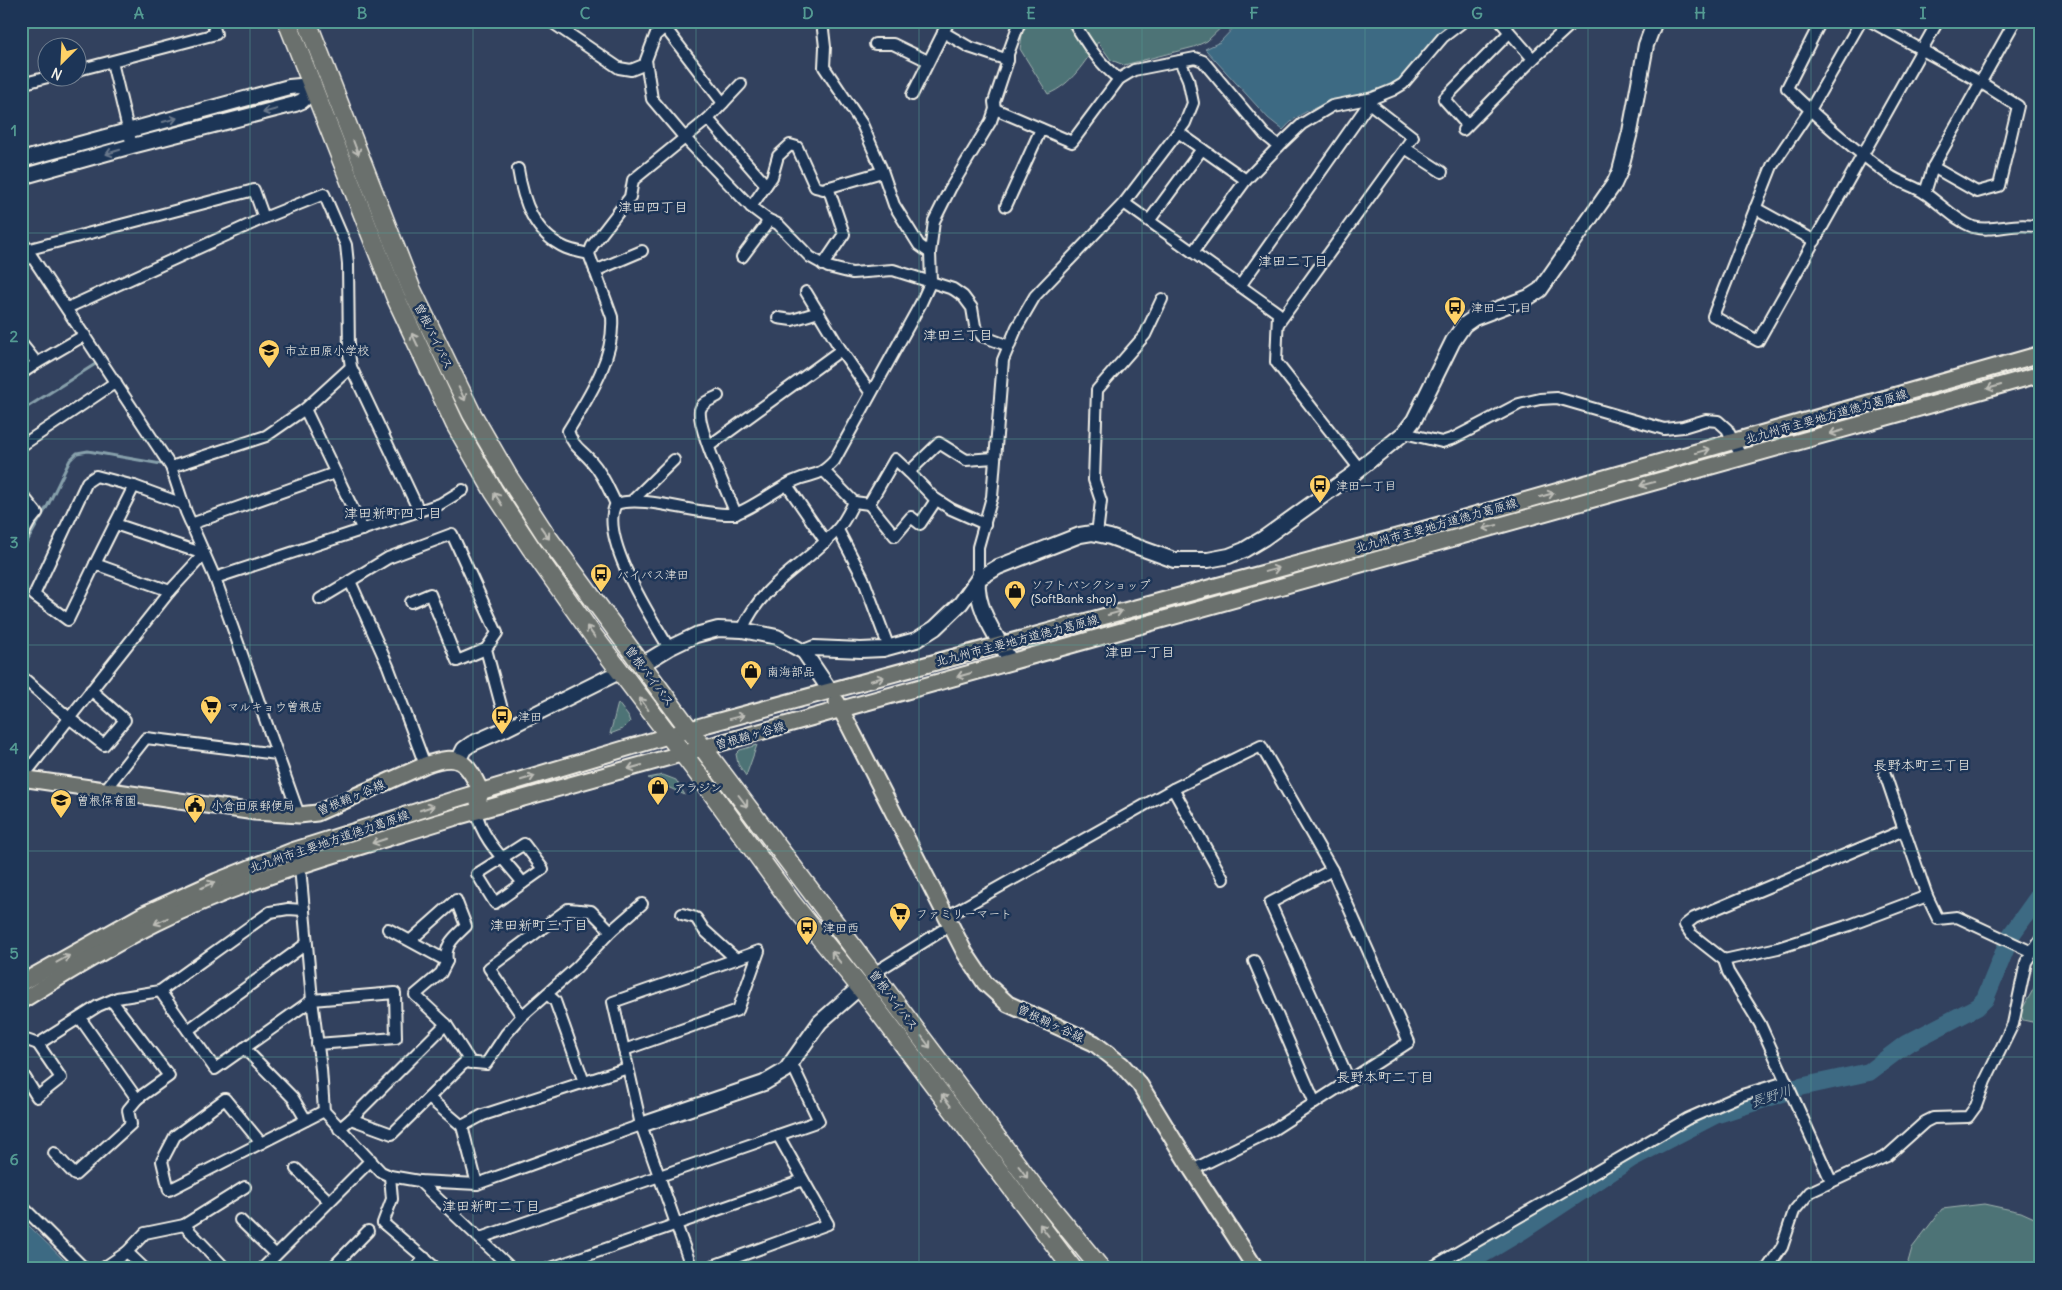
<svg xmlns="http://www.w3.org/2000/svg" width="2062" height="1290" font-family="Delius,'Klee One',sans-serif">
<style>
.green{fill:#4d7376;stroke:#a0b2af}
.water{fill:#3e6a83;stroke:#87a0ab}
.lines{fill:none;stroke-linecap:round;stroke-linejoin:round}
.stream{stroke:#87a0ab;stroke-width:3}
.river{stroke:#3e6a83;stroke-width:18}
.street-casing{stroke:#f4f1e8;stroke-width:14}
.secondary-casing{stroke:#f4f1e8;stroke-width:18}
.primary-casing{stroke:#f4f1e8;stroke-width:19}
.highway-casing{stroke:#f4f1e8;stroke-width:21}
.street{stroke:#1d3557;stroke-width:10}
.secondary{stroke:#1d3557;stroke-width:14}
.primary{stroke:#6a706d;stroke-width:15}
.highway{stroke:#6a706d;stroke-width:18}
.oneway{stroke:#68778a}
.oneway2{stroke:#bdbdb7}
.grid{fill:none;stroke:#549b93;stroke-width:1;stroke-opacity:0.55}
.labels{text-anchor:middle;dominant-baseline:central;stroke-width:5;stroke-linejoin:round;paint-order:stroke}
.poi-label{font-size:12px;fill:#f4f1e8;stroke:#1d3557;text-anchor:start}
.street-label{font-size:12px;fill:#f4f1e8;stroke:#1d3557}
.neighbourhood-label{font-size:14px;fill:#f4f1e8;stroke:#1d3557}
.water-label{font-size:14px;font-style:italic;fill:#b4c2c5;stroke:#1d3557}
.neatline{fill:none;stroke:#549b93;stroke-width:2}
.grid-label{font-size:16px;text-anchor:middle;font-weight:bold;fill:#549b93}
</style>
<rect width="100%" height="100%" fill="#32415e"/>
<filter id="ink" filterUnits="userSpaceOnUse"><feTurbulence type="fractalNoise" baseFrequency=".02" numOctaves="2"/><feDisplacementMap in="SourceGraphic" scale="10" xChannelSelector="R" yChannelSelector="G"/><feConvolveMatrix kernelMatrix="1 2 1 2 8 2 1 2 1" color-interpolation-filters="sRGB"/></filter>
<g filter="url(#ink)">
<g class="green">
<path d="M1039,21h189l-21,20 -13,6 -70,18 -13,-5 -13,-18c-13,20 -27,43 -50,52l-28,-45 3,-20z"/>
<polygon points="618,703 628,716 630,722 623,729 610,734"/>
<polygon points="757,745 746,776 738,764 736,754 740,750"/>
<polygon points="663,775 676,780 685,795 648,778"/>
<polygon points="2041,966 2041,1024 2023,1020 2020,1013 2034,988 2037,971"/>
<polygon points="1984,1204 2021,1212 2041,1221 2041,1269 1912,1269 1908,1262 1912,1248 1942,1209"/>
</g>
<g class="water">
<path d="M1240,21h199l7,9c-13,15 -38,47 -54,56 -36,19 -79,9 -109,44l-15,-12 -63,-69 15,-7z"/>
<polygon points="21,1218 73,1269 21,1269"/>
</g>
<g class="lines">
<g class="stream">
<polyline points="21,411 97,363"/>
<polyline points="21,552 48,505 70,460 77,453 88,451 161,464"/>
</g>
<polyline class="river" points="1458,1269 1523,1230 1632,1158 1715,1115 1789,1091 1791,1089 1869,1072 1906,1044 1977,1007 1985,999 2011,935 2041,893"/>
<g class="street-casing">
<g id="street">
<polyline points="550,21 619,68 631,70 646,64"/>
<polyline points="671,21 655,36 646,60 652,99 684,137 751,207 767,219 778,224 810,257 828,267 852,273 893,270 953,289 963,296 972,308 975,326 982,336 1009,346"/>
<polyline points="822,21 825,47 824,67 862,124 882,170 894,205 919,245 930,253"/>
<path d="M1073,21c13,22 26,43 46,58"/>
<path d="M1821,21l-34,67c32,31 66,61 102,87 11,8 26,11 37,19 16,11 29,26 47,33 21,6 44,-7 68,1"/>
<polyline points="1861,21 1810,110 1772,166 1713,316 1758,341 1938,21"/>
<polyline points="1870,21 1980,82 2018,106 1999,186 1977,192 1933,167"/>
<polyline points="21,22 25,21"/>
<polyline points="664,26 723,103"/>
<polyline points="943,32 969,47 1008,60 994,102 995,109"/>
<polyline points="875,44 893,44 928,61"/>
<polyline points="1533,59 1567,28"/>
<polyline points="1008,60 1008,54 1020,21"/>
<polyline points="112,62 132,146"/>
<polyline points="78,70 216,34 212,21"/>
<polyline points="21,84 48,77"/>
<polyline points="912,95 949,21"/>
<polyline points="708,119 741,84"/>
<polyline points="1467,125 1444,99 1509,33"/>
<polyline points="1463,130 1533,59 1500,21"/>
<polyline points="1178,132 1202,149"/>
<polyline points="1405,148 1442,172"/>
<path d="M518,169c5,32 16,65 48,79 7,3 16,4 23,6"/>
<polyline points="1246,180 1279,146"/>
<polyline points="1925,193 1933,167 2015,21"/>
<polyline points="1124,203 1278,313 1276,362 1359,468"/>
<polyline points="1006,206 1041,129"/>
<polyline points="751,207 772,177 778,156 790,145 797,147 815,187 823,189 882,172"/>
<polyline points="1755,208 1815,241"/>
<polyline points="1149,221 1202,149 1246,180 1193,252"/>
<polyline points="21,240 171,467 186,512 215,578 299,815"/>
<polyline points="22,251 254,190 264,218"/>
<polyline points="742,257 766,225 767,219"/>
<polyline points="823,265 844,234 828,187"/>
<polyline points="595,271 642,251"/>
<polyline points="1240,286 1372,99"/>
<polyline points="806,292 841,350 870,392"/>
<polyline points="67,308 264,218 324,194 346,245 348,264 349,353 351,367 419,511"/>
<polyline points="778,318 792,320 819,312"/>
<polyline points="1278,324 1413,137 1369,103"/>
<polyline points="21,343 37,363 85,335"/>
<polyline points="21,374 37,363"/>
<path d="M718,396c-7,4 -16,6 -18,14 -3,18 28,84 36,104"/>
<polyline points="305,409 363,530"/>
<polyline points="1404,433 1442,442 1454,438 1519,404 1540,399 1557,398 1664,429 1683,427 1706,420 1718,421 1727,429 1742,458"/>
<polyline points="21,446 116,382"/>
<polyline points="709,446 841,350"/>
<polyline points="171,467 266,436 305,409 351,367"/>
<polyline points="909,472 934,498 951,509 985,524"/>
<polyline points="787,485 826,542"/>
<polyline points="21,493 37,513 29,523 21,538"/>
<polyline points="632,501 674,460"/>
<polyline points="854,502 869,504 895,459 909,472 939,443 966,460 994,458"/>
<path d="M616,504c-7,-14 -13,-30 -24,-42 -10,-12 -19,-15 -24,-31 20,-33 47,-73 44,-114l-23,-63 3,-8 38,-49 3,-17 75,-61 58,66"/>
<polyline points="869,504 895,536 911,517 920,524 936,500"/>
<polyline points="115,524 204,554"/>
<polyline points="191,524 335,473"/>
<polyline points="838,530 863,578 889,648"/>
<polyline points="1097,534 1101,501 1094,480 1097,390 1145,335 1162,299"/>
<polyline points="95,564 134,486"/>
<polyline points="215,578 440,504 463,490"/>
<polyline points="978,579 978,547 992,497 1003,360 1017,327 1035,296 1124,203 1185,123 1193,103 1188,79 1180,61"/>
<polyline points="170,591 95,564 68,620 34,595 87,482 96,476 134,486 183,504"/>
<polyline points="320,599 350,581"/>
<polyline points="411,602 430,594 457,661 486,649"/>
<path d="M742,630c21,-48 60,-62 94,-99 8,-8 13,-19 18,-29l-30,-31"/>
<path d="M669,648c-17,-29 -71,-112 -53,-144 28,-10 84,12 117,10 12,-1 47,-27 61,-33 19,-9 23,-2 40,-20l87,-158 10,-22 -1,-28 4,-32 16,-32 41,-68 4,-12 77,33 47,-63 15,-9 61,-12 8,3 62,74 14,11 23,-22 30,-18 41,-8 20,-8 10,-6 40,-47 21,-16"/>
<polyline points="21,676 69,718 104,745 125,720 91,690"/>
<polyline points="425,765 388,666 350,581 388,558 452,534 497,633 486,649 507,728"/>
<polyline points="22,778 170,591 204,554"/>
<polyline points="1173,789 1223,879"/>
<polyline points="105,790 146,738 277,754"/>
<path d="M476,811c6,29 29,49 47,72"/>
<polyline points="1904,830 1927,896 1938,919 1957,917 2032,952"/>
<polygon points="524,844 543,869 495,903 477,874"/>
<polyline points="297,861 300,867 312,1000 321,1069 324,1111 381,1172 390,1176 419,1181 477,1184 641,1125"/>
<polyline points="1332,870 1270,903 1349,1080"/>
<polyline points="682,914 696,918 704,930 736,959"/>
<polyline points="946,917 1173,789 1261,746 1332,870 1409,1042 1271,1131 1192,1170"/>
<polyline points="388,929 447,961 441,973 415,995 446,1024 471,1063"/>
<path d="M411,940l45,-40 10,26c-11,11 -22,18 -19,35"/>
<polygon points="759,951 738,1010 624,1050 613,1002"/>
<polyline points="1724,960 1778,948 1850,925 1927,896"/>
<polyline points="1254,961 1315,1103"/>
<polyline points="874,973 951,925"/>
<polyline points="160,991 215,1069 312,1000 395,993 396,1038 317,1044"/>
<polyline points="547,994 555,1001 584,1082"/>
<polyline points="522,1016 489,968 568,909 591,911 611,931"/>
<polyline points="80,1018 137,1099 169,1076 112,1001"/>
<polyline points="188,1030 306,944"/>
<polyline points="21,1038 38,1044 98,1006 117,998 160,991 270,912 288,909 304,910"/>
<polyline points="244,1048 293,1098 306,1120"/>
<polyline points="624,1050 641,1125 692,1269"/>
<polyline points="21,1071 37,1097 61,1078 38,1044"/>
<polyline points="429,1098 462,1126"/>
<polygon points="225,1099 261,1143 169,1190 162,1161 175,1136"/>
<polyline points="351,1119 446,1024"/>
<polyline points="339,1129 351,1119 392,1134 465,1062 486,1064 506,1034 522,1016 577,967 611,931 642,904"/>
<polyline points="261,1143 324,1111"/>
<polyline points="54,1153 75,1175 131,1124 128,1110 137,1099"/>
<polyline points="296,1169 329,1201"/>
<polyline points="390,1176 392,1199 383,1223 437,1269"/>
<polyline points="419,1181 512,1269"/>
<polyline points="1831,1181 1760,1024 1728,972 1724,960 1691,934 1685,925 1694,918 1904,830 1885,774"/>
<polyline points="477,1184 462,1126 483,1115 628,1068"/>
<polyline points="21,1205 85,1269"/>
<polyline points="240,1220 275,1254"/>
<polyline points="184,1225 245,1187"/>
<polyline points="480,1238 819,1121 791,1062"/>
<polyline points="102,1269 127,1252"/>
<polyline points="145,1269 127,1252 145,1233 184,1225 226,1269"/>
<polyline points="262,1269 371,1160"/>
<polyline points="331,1269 368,1231"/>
<polyline points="415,1269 425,1258"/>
<polyline points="548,1269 803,1180"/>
<polyline points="704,1269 828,1224 778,1135"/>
<polyline points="1429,1269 1687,1119 1742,1095 1786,1082"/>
<polyline points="1767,1269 1782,1247 1794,1211 1810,1192 1887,1156 1925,1122 1933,1118 1968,1117 1976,1106 1985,1081 2013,1024 2026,962 2041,939"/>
</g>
</g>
<g class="secondary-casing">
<g id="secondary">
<polyline points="21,160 289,87 300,86 313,91 302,101 295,104 132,146 21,177"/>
<path d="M978,579c-3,29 19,58 33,83"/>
<polyline points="804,652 814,648 861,650 883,649 916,640 935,628 961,603 978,579 998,567 1080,535 1092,533 1110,537 1174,560 1208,560 1229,556 1244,550 1264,538 1352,475 1404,433 1414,420 1453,341 1464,325 1474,318 1529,297 1540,290 1614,184 1620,171 1630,132 1646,45 1655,21"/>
<polyline points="641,665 669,648 696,635 718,629 742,630 777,637 804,652 831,692"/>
<polyline points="458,761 464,749 471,744 507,728 621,671"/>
<polyline points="641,1125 764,1083 786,1070 820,1022 860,987"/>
</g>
</g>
<g class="primary-casing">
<g id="primary">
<polyline points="837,702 965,953 985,983 1008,1004 1094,1043 1122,1065 1140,1085 1192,1170 1256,1269"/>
<path d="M21,778l234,34 44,3 18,-2 108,-48c34,-13 42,-4 56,27l-3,10"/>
<polyline points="21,983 144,914 217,881 292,851 456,799 708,724 1404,535 2041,354"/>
<path d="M21,1001c44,-27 89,-55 135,-78 95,-47 202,-75 303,-107l1582,-442"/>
</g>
</g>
<g class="highway-casing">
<g id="highway">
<polyline points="287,21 395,296 455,424 494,492 531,548 592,634 699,775 792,903 860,987 1073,1269"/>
<polyline points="307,21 411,288 472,414 509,478 546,535 703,748 1034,1187 1101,1269"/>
</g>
</g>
<use href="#street" class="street"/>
<use href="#secondary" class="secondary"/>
<use href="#primary" class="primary"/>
<use href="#highway" class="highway"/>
</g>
<defs><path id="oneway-shaft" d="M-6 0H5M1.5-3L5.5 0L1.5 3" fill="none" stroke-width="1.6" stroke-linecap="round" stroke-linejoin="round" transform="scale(1.25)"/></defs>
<g class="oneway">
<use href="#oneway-shaft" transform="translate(270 111) rotate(165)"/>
<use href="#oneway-shaft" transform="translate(170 120) rotate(-15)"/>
<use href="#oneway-shaft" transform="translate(113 152) rotate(163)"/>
</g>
<g class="oneway2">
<use href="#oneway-shaft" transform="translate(356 148) rotate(69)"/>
<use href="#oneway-shaft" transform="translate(415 340) rotate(-115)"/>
<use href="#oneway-shaft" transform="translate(1994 387) rotate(164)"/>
<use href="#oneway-shaft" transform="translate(462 394) rotate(64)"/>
<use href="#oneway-shaft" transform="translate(1837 432) rotate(164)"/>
<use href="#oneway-shaft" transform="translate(1703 451) rotate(-16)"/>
<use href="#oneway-shaft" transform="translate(1647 484) rotate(165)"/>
<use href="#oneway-shaft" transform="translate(1547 495) rotate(-16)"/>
<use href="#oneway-shaft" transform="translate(498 499) rotate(-123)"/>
<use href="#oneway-shaft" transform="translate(1490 527) rotate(165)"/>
<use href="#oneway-shaft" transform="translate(545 533) rotate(55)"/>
<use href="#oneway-shaft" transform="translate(1272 570) rotate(-15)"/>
<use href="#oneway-shaft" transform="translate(1115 613) rotate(-15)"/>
<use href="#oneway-shaft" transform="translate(591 632) rotate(-126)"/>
<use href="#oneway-shaft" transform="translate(964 675) rotate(164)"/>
<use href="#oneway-shaft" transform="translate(877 679) rotate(-16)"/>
<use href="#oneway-shaft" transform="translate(644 704) rotate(-126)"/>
<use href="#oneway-shaft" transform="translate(737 717) rotate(-15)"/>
<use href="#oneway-shaft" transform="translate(635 767) rotate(164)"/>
<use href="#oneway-shaft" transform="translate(528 778) rotate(-17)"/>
<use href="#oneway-shaft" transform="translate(743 801) rotate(53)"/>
<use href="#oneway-shaft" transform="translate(427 808) rotate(-18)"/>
<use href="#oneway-shaft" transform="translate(379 841) rotate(162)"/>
<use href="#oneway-shaft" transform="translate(208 885) rotate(-25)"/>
<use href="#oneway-shaft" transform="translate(161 921) rotate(155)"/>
<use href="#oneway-shaft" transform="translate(836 957) rotate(-129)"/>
<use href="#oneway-shaft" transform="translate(63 959) rotate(-29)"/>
<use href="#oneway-shaft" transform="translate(926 1042) rotate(53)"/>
<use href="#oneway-shaft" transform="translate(946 1100) rotate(-128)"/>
<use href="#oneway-shaft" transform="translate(1023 1172) rotate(53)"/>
<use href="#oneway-shaft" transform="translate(1044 1230) rotate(-127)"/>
</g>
</g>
<path class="grid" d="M250,21v1248M473,21v1248M696,21v1248M919,21v1248M1142,21v1248M1365,21v1248M1588,21v1248M1811,21v1248M21,233h2020M21,439h2020M21,645h2020M21,851h2020M21,1057h2020"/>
<defs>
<g id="bus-pin" transform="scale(1.125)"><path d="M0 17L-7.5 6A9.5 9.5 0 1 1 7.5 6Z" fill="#ffd166" stroke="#1d3557"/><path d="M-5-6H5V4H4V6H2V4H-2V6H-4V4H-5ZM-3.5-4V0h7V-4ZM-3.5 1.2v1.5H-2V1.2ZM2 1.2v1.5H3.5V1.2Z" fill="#111"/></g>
<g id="school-pin" transform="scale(1.125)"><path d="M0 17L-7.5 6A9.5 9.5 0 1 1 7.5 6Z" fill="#ffd166" stroke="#1d3557"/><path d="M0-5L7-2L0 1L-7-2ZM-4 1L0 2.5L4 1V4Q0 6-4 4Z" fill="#111"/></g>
<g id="shop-pin" transform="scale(1.125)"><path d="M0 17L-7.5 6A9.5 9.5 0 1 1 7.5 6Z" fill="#ffd166" stroke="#1d3557"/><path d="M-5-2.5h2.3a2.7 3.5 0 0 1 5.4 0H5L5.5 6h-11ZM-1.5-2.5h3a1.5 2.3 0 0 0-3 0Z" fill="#111"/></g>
<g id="supermarket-pin" transform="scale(1.125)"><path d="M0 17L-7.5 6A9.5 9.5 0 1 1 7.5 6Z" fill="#ffd166" stroke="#1d3557"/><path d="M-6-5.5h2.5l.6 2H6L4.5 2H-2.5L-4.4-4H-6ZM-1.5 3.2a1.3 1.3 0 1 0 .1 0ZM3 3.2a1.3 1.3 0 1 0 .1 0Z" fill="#111"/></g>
<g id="civic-pin" transform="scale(1.125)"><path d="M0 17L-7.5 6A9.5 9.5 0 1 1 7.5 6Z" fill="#ffd166" stroke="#1d3557"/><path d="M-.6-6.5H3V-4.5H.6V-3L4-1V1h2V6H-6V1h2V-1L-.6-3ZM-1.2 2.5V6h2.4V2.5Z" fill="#111"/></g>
</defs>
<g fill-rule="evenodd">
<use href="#bus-pin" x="1455" y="307"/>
<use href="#school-pin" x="269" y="350"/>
<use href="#bus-pin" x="1320" y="485"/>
<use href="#bus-pin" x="601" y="574"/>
<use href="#shop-pin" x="1015" y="591"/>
<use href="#shop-pin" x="751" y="671"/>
<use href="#supermarket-pin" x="211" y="706"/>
<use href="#bus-pin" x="502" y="716"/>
<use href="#shop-pin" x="658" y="787"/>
<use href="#school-pin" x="61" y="800"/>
<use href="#civic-pin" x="195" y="805"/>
<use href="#supermarket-pin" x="900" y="913"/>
<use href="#bus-pin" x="807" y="927"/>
</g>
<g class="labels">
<g class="poi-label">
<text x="1471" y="307">津田二丁目</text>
<text x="285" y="350">市立田原小学校</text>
<text x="1336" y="485">津田一丁目</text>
<text x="617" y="574">バイパス津田</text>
<text x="1031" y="584">ソフトバンクショップ<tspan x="1031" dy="14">(SoftBank shop)</tspan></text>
<text x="767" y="671">南海部品</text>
<text x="227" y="706">マルキョウ曽根店</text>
<text x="518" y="716">津田</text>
<text x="674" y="787">アラジン</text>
<text x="77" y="800">曽根保育園</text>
<text x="211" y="805">小倉田原郵便局</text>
<text x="916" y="913">ファミリーマート</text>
<text x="823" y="927">津田西</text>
</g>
<g class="street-label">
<text transform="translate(434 336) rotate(64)">曽根バイパス</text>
<text transform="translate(1826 416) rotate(-16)">北九州市主要地方道徳力葛原線</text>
<text transform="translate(1436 525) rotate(-16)">北九州市主要地方道徳力葛原線</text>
<text transform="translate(1017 640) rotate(-15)">北九州市主要地方道徳力葛原線</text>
<text transform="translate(650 676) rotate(53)">曽根バイパス</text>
<text transform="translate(750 735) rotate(-16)">曽根鞘ヶ谷線</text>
<text transform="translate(351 797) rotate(-23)">曽根鞘ヶ谷線</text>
<text transform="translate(329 841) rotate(-19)">北九州市主要地方道徳力葛原線</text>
<text transform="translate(894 1000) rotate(53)">曽根バイパス</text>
<text transform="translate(1051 1023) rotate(25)">曽根鞘ヶ谷線</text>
</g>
<g class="neighbourhood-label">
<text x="653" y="207">津田四丁目</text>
<text x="1293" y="261">津田二丁目</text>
<text x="958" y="335">津田三丁目</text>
<text x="393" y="513">津田新町四丁目</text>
<text x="1140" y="652">津田一丁目</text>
<text x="1922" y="765">長野本町三丁目</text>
<text x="539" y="925">津田新町三丁目</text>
<text x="1385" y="1077">長野本町二丁目</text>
<text x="491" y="1206">津田新町二丁目</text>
</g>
<g class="water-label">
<text transform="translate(1771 1096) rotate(-18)">長野川</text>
</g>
</g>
<rect width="2062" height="1290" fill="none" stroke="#1d3557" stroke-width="55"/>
<g transform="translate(62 62) rotate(204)"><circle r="24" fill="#1d3557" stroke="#738091"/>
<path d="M0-4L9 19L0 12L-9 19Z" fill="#ffd166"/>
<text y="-8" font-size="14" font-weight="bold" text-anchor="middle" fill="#f4f1e8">N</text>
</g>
<rect x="28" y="28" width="2006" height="1234" class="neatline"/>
<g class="grid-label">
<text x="139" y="19">A</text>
<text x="362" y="19">B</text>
<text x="585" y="19">C</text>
<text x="808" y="19">D</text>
<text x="1031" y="19">E</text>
<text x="1254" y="19">F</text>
<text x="1477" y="19">G</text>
<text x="1700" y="19">H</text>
<text x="1923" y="19">I</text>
<text x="14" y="136">1</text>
<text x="14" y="342">2</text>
<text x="14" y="548">3</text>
<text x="14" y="754">4</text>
<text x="14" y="959">5</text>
<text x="14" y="1165">6</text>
</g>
</svg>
